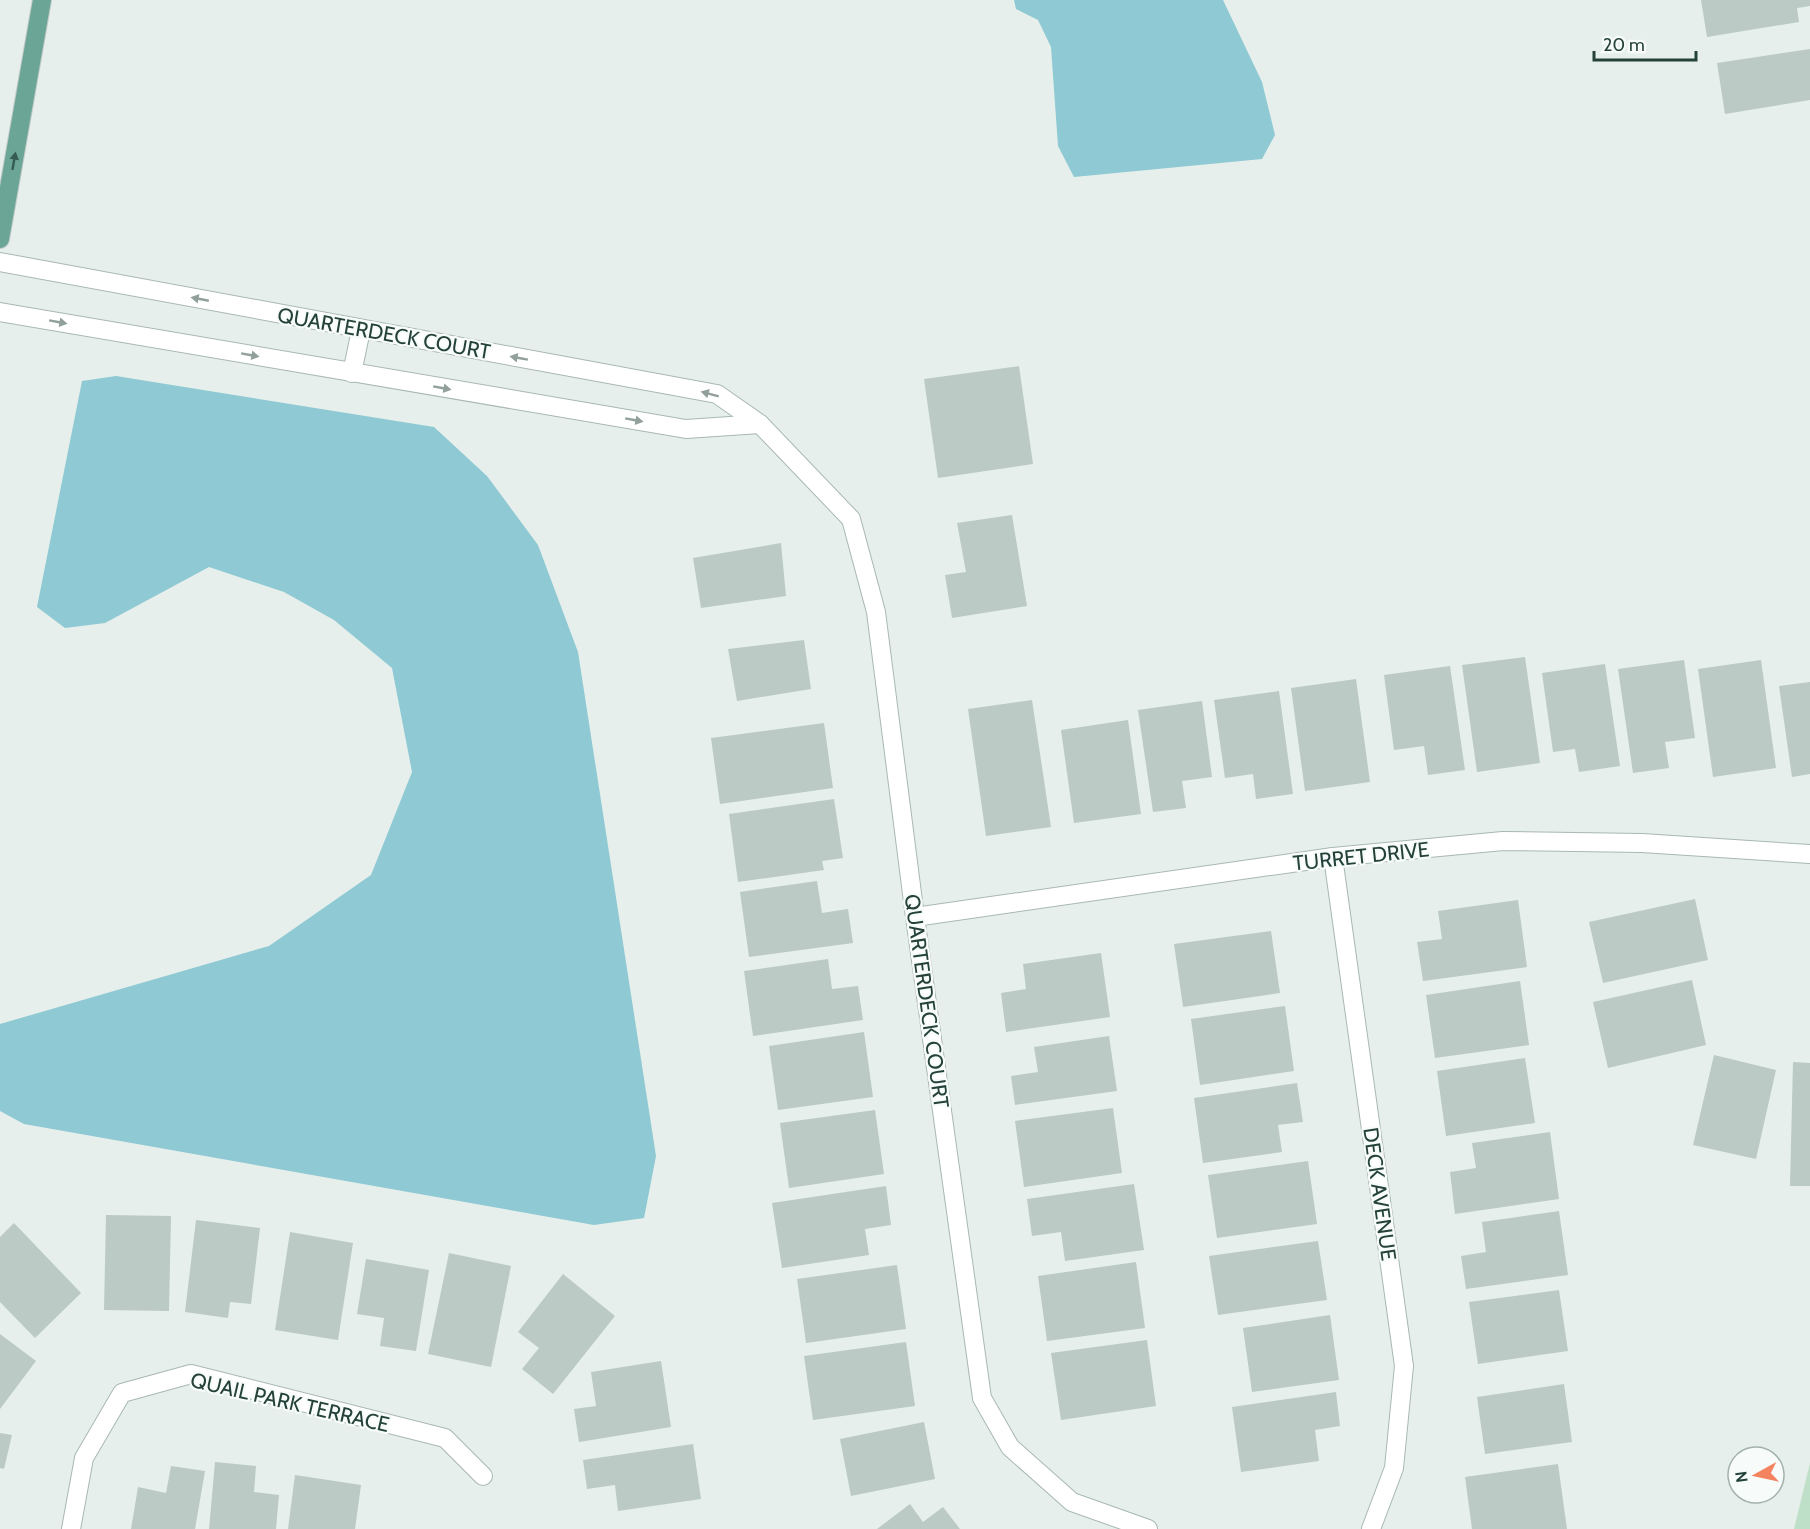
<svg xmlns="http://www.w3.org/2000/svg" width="1810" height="1529" font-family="Cabin,sans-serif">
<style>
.green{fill:#bfe0c8}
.water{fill:#8ec9d4}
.building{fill:#bbcac4}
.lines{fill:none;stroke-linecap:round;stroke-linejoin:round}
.minor-casing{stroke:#a8b8b2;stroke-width:20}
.major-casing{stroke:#c2cac8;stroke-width:20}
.minor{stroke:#fff;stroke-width:18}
.major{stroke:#6aa596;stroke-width:18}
.oneway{fill:#365b51}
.oneway2{fill:#92a09c}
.labels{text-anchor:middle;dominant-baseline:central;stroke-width:4.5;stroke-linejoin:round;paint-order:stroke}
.street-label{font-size:21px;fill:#24423a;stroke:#f7fbf9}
</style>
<rect width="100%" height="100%" fill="#e6efeb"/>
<polygon class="green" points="1810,1463 1810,1529 1794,1529"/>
<g class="water">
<polygon points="1014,0 1223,0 1262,82 1275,135 1262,159 1074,177 1058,146 1051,47 1038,20 1016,9"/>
<polygon points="116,376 434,427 487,476 538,545 578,652 656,1156 644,1218 594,1225 24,1124 0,1111 0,1024 269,946 371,875 412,772 392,668 334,620 284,592 209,567 105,623 65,628 37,607 82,381"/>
</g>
<g class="building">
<polygon points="1701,0 1810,0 1810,6 1797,8 1799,22 1707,37"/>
<polygon points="1810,49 1810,100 1725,114 1717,63"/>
<polygon points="1019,366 1033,464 938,478 924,379"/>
<polygon points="1012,515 1027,606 952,618 945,575 966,572 957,523"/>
<polygon points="781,543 786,596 701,608 693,558"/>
<polygon points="804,640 811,689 737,701 728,649"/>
<polygon points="1525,657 1540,763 1477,772 1462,665"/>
<polygon points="1684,660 1695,738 1665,742 1669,768 1633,773 1618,669"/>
<polygon points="1761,660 1776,768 1713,777 1698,669"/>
<polygon points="1605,664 1620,766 1579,772 1575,749 1553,752 1542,673"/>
<polygon points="1450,666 1465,770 1428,775 1424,746 1394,750 1384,675"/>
<polygon points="1356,679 1370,782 1305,791 1291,688"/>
<polygon points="1810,682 1810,774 1792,777 1779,686"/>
<polygon points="1279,691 1293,794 1256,799 1253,774 1225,778 1214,700"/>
<polygon points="1032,700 1051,827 986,836 968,709"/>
<polygon points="1202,701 1212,777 1182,781 1186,808 1153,812 1138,710"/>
<polygon points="1128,720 1141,814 1074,823 1061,730"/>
<polygon points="824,723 833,788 720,804 711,738"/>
<polygon points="834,799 843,858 822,861 824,870 738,882 729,814"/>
<polygon points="817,881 822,913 848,909 853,943 749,957 740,892"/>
<polygon points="1695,899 1708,960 1603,983 1589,922"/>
<polygon points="1518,900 1527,967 1423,981 1417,942 1442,939 1438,911"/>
<polygon points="1271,931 1280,993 1183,1007 1174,944"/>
<polygon points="1101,953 1110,1017 1006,1032 1001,993 1026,989 1023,964"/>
<polygon points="828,959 832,989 858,986 863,1020 753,1036 744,971"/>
<polygon points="1692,980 1706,1045 1608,1068 1593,1002"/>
<polygon points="1520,981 1529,1045 1435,1058 1426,995"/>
<polygon points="1285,1006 1294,1071 1200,1085 1191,1019"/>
<polygon points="864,1032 873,1097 778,1110 769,1046"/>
<polygon points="1109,1036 1117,1091 1015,1105 1011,1076 1038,1072 1034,1047"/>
<polygon points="1714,1055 1776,1070 1756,1159 1693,1145"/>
<polygon points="1525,1058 1535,1123 1446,1136 1437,1071"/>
<polygon points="1793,1062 1810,1063 1810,1186 1790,1186"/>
<polygon points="1297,1083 1303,1122 1278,1125 1282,1152 1203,1163 1194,1098"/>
<polygon points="1113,1108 1122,1173 1024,1187 1015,1121"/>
<polygon points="875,1110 884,1174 789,1188 780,1123"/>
<polygon points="1550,1132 1559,1199 1455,1214 1450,1172 1476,1168 1472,1143"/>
<polygon points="1308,1161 1317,1224 1217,1238 1208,1175"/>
<polygon points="1134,1184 1144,1250 1065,1261 1061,1232 1032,1236 1027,1199"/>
<polygon points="886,1186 891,1225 865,1229 869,1255 782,1268 772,1203"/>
<polygon points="1559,1211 1568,1275 1466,1289 1461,1256 1486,1252 1482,1222"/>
<polygon points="106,1215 171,1216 169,1311 104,1310"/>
<polygon points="196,1220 260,1228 251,1304 230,1302 228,1318 185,1312"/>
<polygon points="14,1223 81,1293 35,1338 0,1302 0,1237"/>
<polygon points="290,1232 353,1243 338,1340 275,1330"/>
<polygon points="1318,1241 1327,1300 1218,1315 1209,1256"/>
<polygon points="449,1253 511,1266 491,1367 428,1354"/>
<polygon points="366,1259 429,1270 416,1351 380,1346 384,1318 357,1314"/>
<polygon points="1136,1262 1145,1328 1047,1341 1038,1276"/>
<polygon points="897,1265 906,1329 806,1343 797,1279"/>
<polygon points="563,1274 615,1316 553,1394 522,1369 539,1348 518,1332"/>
<polygon points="1559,1290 1568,1351 1478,1364 1469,1302"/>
<polygon points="1330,1315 1339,1380 1252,1392 1243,1328"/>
<polygon points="0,1334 36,1361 0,1409"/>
<polygon points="1147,1340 1156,1406 1061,1420 1051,1353"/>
<polygon points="906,1342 915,1406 813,1420 804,1356"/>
<polygon points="661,1361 671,1427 579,1442 574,1409 596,1406 591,1372"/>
<polygon points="1564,1384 1572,1442 1485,1454 1477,1397"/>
<polygon points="1336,1392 1340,1426 1315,1430 1319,1461 1241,1472 1232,1407"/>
<polygon points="924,1422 935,1479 851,1496 840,1439"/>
<polygon points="0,1433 12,1435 4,1469 0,1468"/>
<polygon points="693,1444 701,1499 618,1511 615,1485 587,1489 583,1460"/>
<polygon points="215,1462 256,1466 254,1492 279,1495 276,1529 209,1529"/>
<polygon points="1558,1464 1567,1529 1472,1529 1465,1477"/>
<polygon points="171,1466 205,1471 195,1529 131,1529 138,1487 166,1493"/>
<polygon points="295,1475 361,1485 355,1529 288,1529"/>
<polygon points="910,1504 923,1522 943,1507 960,1529 877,1529"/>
</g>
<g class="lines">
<g class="minor-casing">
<g id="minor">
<polyline points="0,262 717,394 760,424 851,519 876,612 915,917 982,1398 1010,1447 1072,1502 1148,1529"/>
<polyline points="0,312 686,429 760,424"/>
<polyline points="352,373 361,330"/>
<polyline points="1333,857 1404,1366 1394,1468 1371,1529"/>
<polyline points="915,917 1333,857 1503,841 1642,843 1810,854"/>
<polyline points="71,1529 84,1458 122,1393 191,1374 445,1438 483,1476"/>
</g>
</g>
<g class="major-casing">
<polyline id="major" points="0,239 42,0"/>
</g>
<use href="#minor" class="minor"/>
<use href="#major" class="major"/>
</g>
<defs><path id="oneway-solid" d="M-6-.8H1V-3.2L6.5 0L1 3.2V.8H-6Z" transform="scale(1.5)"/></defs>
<use class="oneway" href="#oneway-solid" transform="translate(14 161) rotate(-80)"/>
<g class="oneway2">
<use href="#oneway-solid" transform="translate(200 299) rotate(-169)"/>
<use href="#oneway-solid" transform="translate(58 322) rotate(10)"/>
<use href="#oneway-solid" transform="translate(250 355) rotate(10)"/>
<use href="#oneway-solid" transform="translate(519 358) rotate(-170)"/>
<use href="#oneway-solid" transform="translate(442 388) rotate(10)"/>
<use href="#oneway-solid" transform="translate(710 394) rotate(-165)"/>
<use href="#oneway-solid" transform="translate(634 420) rotate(10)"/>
</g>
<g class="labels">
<g class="street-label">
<text transform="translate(384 333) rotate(10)">QUARTERDECK COURT</text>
<text transform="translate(1361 856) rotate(-6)">TURRET DRIVE</text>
<text transform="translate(927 1001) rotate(82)">QUARTERDECK COURT</text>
<text transform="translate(1380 1194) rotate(82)">DECK AVENUE</text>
<text transform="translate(290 1402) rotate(13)">QUAIL PARK TERRACE</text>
</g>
</g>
<g transform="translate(1756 1475) rotate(262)"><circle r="28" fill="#f7fbf9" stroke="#a3b1ad" stroke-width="1.5"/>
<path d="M0-4.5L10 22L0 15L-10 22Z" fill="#f4845f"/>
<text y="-9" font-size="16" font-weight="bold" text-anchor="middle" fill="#24423a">N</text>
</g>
<path d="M1594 51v9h102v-9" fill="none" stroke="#24423a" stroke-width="3"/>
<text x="1603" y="51" font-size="18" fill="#24423a" stroke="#f7fbf9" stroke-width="4.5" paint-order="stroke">20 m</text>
</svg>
